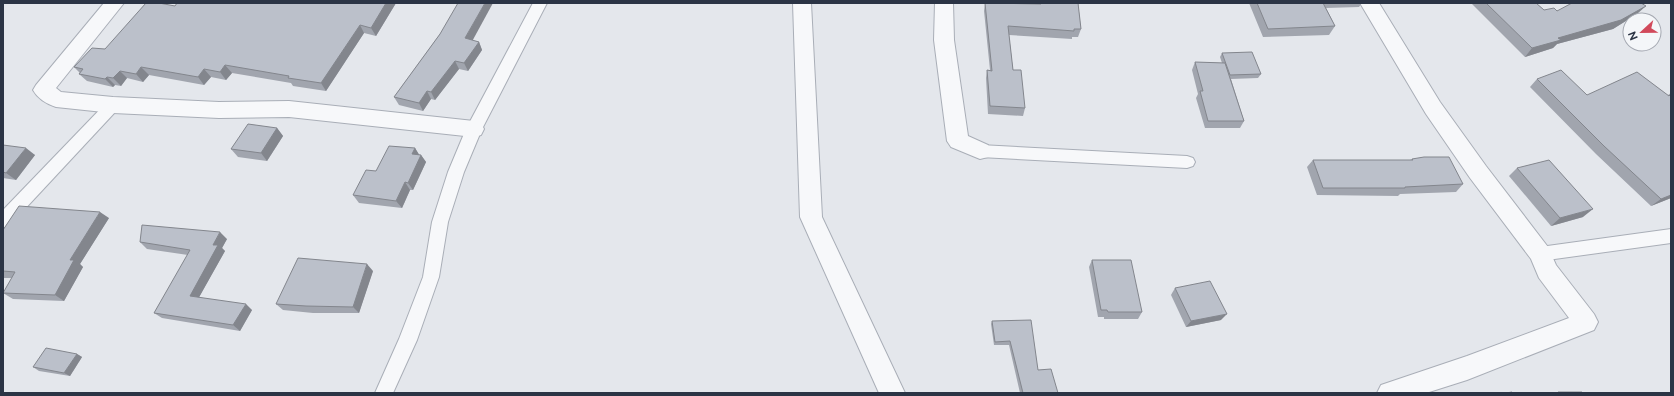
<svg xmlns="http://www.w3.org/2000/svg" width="1674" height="396" font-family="Raleway,sans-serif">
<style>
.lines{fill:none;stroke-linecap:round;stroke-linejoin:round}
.lane-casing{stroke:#a9aeb7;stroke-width:2}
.street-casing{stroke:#a9aeb7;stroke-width:2}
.lane{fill:#f7f8fa;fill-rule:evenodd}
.street{fill:#f7f8fa;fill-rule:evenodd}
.wall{fill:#a1a5ae}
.shaded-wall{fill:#83868d}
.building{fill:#bbc0ca;stroke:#83868d}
</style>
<rect width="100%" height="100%" fill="#e4e7ec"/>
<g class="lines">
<g class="lane-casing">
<g id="lane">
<polygon points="533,3 547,3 482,129 464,172 448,222 439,277 417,340 393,393 375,393 399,339 423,277 432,222 448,172 466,129"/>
<polygon points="113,99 118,101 120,105 118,109 9,226 3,228 3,210 108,101"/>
<polygon points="980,145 1187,156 1193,158 1195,162 1193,166 1187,168 980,157 975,155 972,151 975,147"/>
<polygon points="1671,229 1671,243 1540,261 1534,259 1532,254 1534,249 1540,247"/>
</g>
</g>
<g class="street-casing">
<g id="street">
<path d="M104,3h20l-68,85 5,4 52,5 106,5 70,-1 185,20 7,2 3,6 -3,6 -7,2 -185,-20 -70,1 -106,-5 -57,-6c-9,-3 -18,-8 -23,-17l3,-5z"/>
<polygon points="793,3 811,3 822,217 905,393 879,393 800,217"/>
<polygon points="935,3 953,3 954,40 968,136 988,145 991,151 988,157 980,159 951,147 947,141 934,40"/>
<polygon points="1360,3 1379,3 1440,102 1486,166 1548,247 1556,265 1594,314 1598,322 1594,330 1467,380 1426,393 1377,393 1381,385 1467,356 1569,318 1539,278 1531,259 1470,178 1426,114"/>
</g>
</g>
<use href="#lane" class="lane"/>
<use href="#street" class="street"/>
</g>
<g class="wall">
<polygon points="396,3 376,36 364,33 326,91 293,86 291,83 232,73 226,80 211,77 204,85 149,75 143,82 127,78 121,86 115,85 113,87 87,81 79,74 80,73 74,67 105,49"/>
<polygon points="985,3 1038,4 1038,3 1078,3 1081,29 1078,37 1072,37 1072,39 1009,35 1013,70 1025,108 1023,116 988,114 986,78 987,70 990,70 984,11"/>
<polygon points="1249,3 1362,3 1359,7 1326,8 1335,26 1329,35 1263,37"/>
<polygon points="1471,3 1536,3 1544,10 1637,14 1613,29 1557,44 1553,48 1525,57"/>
<polygon points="440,34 479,42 482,50 468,71 459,69 435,100 431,99 423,111 399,105 394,97"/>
<polygon points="1222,53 1261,74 1258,78 1231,79 1244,121 1240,128 1205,128 1196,98 1198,94 1192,70 1195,62 1222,63 1220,57"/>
<polygon points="1537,79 1587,95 1668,95 1671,93 1671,198 1651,206 1596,154 1530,87"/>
<polygon points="277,128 283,136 267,161 238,157 231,149"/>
<polygon points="3,145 35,155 16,180 3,178"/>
<polygon points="415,148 419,155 421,155 426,162 413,190 410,190 402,208 359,203 353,195 376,171"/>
<polygon points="1412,159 1463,184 1456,192 1400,194 1398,196 1317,195 1307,167 1313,160 1410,160"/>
<polygon points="1517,168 1583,217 1551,226 1509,176"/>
<polygon points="109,218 80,264 83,267 64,301 13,299 3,293 12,278 3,278 3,230"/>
<polygon points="227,239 222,248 225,251 199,297 252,310 240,331 162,318 154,313 188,255 147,249 140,242"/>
<polygon points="1092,260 1142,312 1138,319 1104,319 1104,317 1098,317 1089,267"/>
<polygon points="373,271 359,313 313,313 283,310 276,304"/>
<polygon points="1175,288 1221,320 1186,327 1171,295"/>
<polygon points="992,321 1038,370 1058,393 1020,393 1009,345 994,345 991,324"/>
<polygon points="77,354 82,357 70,376 39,371 33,367"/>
</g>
<g class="shaded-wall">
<polygon points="386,3 396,3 376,36 371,28"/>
<polygon points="485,3 493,3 469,47 465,38"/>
<polygon points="1646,6 1637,14 1613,29 1557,44 1553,48 1525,57 1532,48 1558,38"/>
<polygon points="360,25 364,33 326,91 321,83"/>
<polygon points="479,42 482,50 468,71 464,63"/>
<polygon points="455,61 459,69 435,100 431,92"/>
<polygon points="225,65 232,73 226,80 220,72"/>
<polygon points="141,67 149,75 143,82 136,74"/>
<polygon points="204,69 211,77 204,85 198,77"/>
<polygon points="120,71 127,78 121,86 113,78"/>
<polygon points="107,77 115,85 113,87 105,79"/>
<polygon points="427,91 431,99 423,111 419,103"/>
<polygon points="277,128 283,136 267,161 261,153"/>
<polygon points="26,148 35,155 16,180 6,173"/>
<polygon points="415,148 420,156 412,154"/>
<polygon points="421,155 426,162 413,190 408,183"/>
<polygon points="405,182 410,190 402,208 396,201"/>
<polygon points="1671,195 1671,198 1651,206 1661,199"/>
<polygon points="1593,209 1583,217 1551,226 1560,218"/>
<polygon points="100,212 109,218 80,264 83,267 64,301 55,295 70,260"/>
<polygon points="220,232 227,239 222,248 225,251 197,301 190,296 213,245"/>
<polygon points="367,264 373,271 359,313 353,307"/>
<polygon points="246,304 252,310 240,331 233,325"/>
<polygon points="1227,314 1221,320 1186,327 1191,321"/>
<polygon points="77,354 82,357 70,376 64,373"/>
</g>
<g class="building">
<polygon points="146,3 159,3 175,6 177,3 386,3 371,28 360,25 321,83 288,78 289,76 225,65 220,72 204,69 198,77 141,67 136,74 120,71 113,78 107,77 105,79 79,74 83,69 74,67 92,48 105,49"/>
<polygon points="458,3 485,3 465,38 479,42 464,63 455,61 431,92 427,91 419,103 394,97 440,34"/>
<polygon points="985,3 1041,4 1040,3 1078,3 1081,29 1074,29 1074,31 1008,26 1013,70 1021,70 1025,108 990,106 987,70 992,71"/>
<polygon points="1257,3 1323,3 1335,26 1268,29"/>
<polygon points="1486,3 1536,3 1544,10 1554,8 1557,11 1572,3 1641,3 1646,6 1621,20 1558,38 1561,40 1532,48"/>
<polygon points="1252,52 1261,74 1230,75 1222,53"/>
<polygon points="1195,62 1225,63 1244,121 1208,121 1200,91 1203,91"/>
<polygon points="1561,70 1587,95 1637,72 1669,96 1671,94 1671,195 1661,199 1604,146 1537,79"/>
<polygon points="248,124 277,128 261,153 231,149"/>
<polygon points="3,145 26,148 6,173 3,172"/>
<polygon points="389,146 415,148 412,154 421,155 408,183 405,182 396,201 353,195 366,170 376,171"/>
<polygon points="1424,157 1449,157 1463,184 1405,187 1405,188 1323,188 1313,160 1413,160 1412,159"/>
<polygon points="1549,160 1593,209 1560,218 1517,168"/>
<polygon points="19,206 100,212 70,260 74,260 55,295 3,293 15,272 3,271 3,230"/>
<polygon points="142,225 220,232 213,245 218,245 190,296 246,304 233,325 154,313 190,250 140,242"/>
<polygon points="298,258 367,264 353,307 306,306 276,304"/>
<polygon points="1092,260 1131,260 1142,312 1108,312 1107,310 1101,310"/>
<polygon points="1210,281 1227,314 1191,321 1175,288"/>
<polygon points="1031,320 1038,370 1051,369 1058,393 1023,393 1010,341 995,342 992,321"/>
<polygon points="46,348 77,354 64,373 33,367"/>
<polygon points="1512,392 1513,393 1506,393"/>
<polygon points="1558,392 1582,392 1583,393 1559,393"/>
</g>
<rect width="1674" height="396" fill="none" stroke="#2b3445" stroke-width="8"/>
<g transform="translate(1642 32) rotate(248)"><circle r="19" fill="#f4f6f9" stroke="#a4a8b1"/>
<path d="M0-3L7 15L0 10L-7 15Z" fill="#d1495b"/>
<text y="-6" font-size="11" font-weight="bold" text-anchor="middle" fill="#2b3445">N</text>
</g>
</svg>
